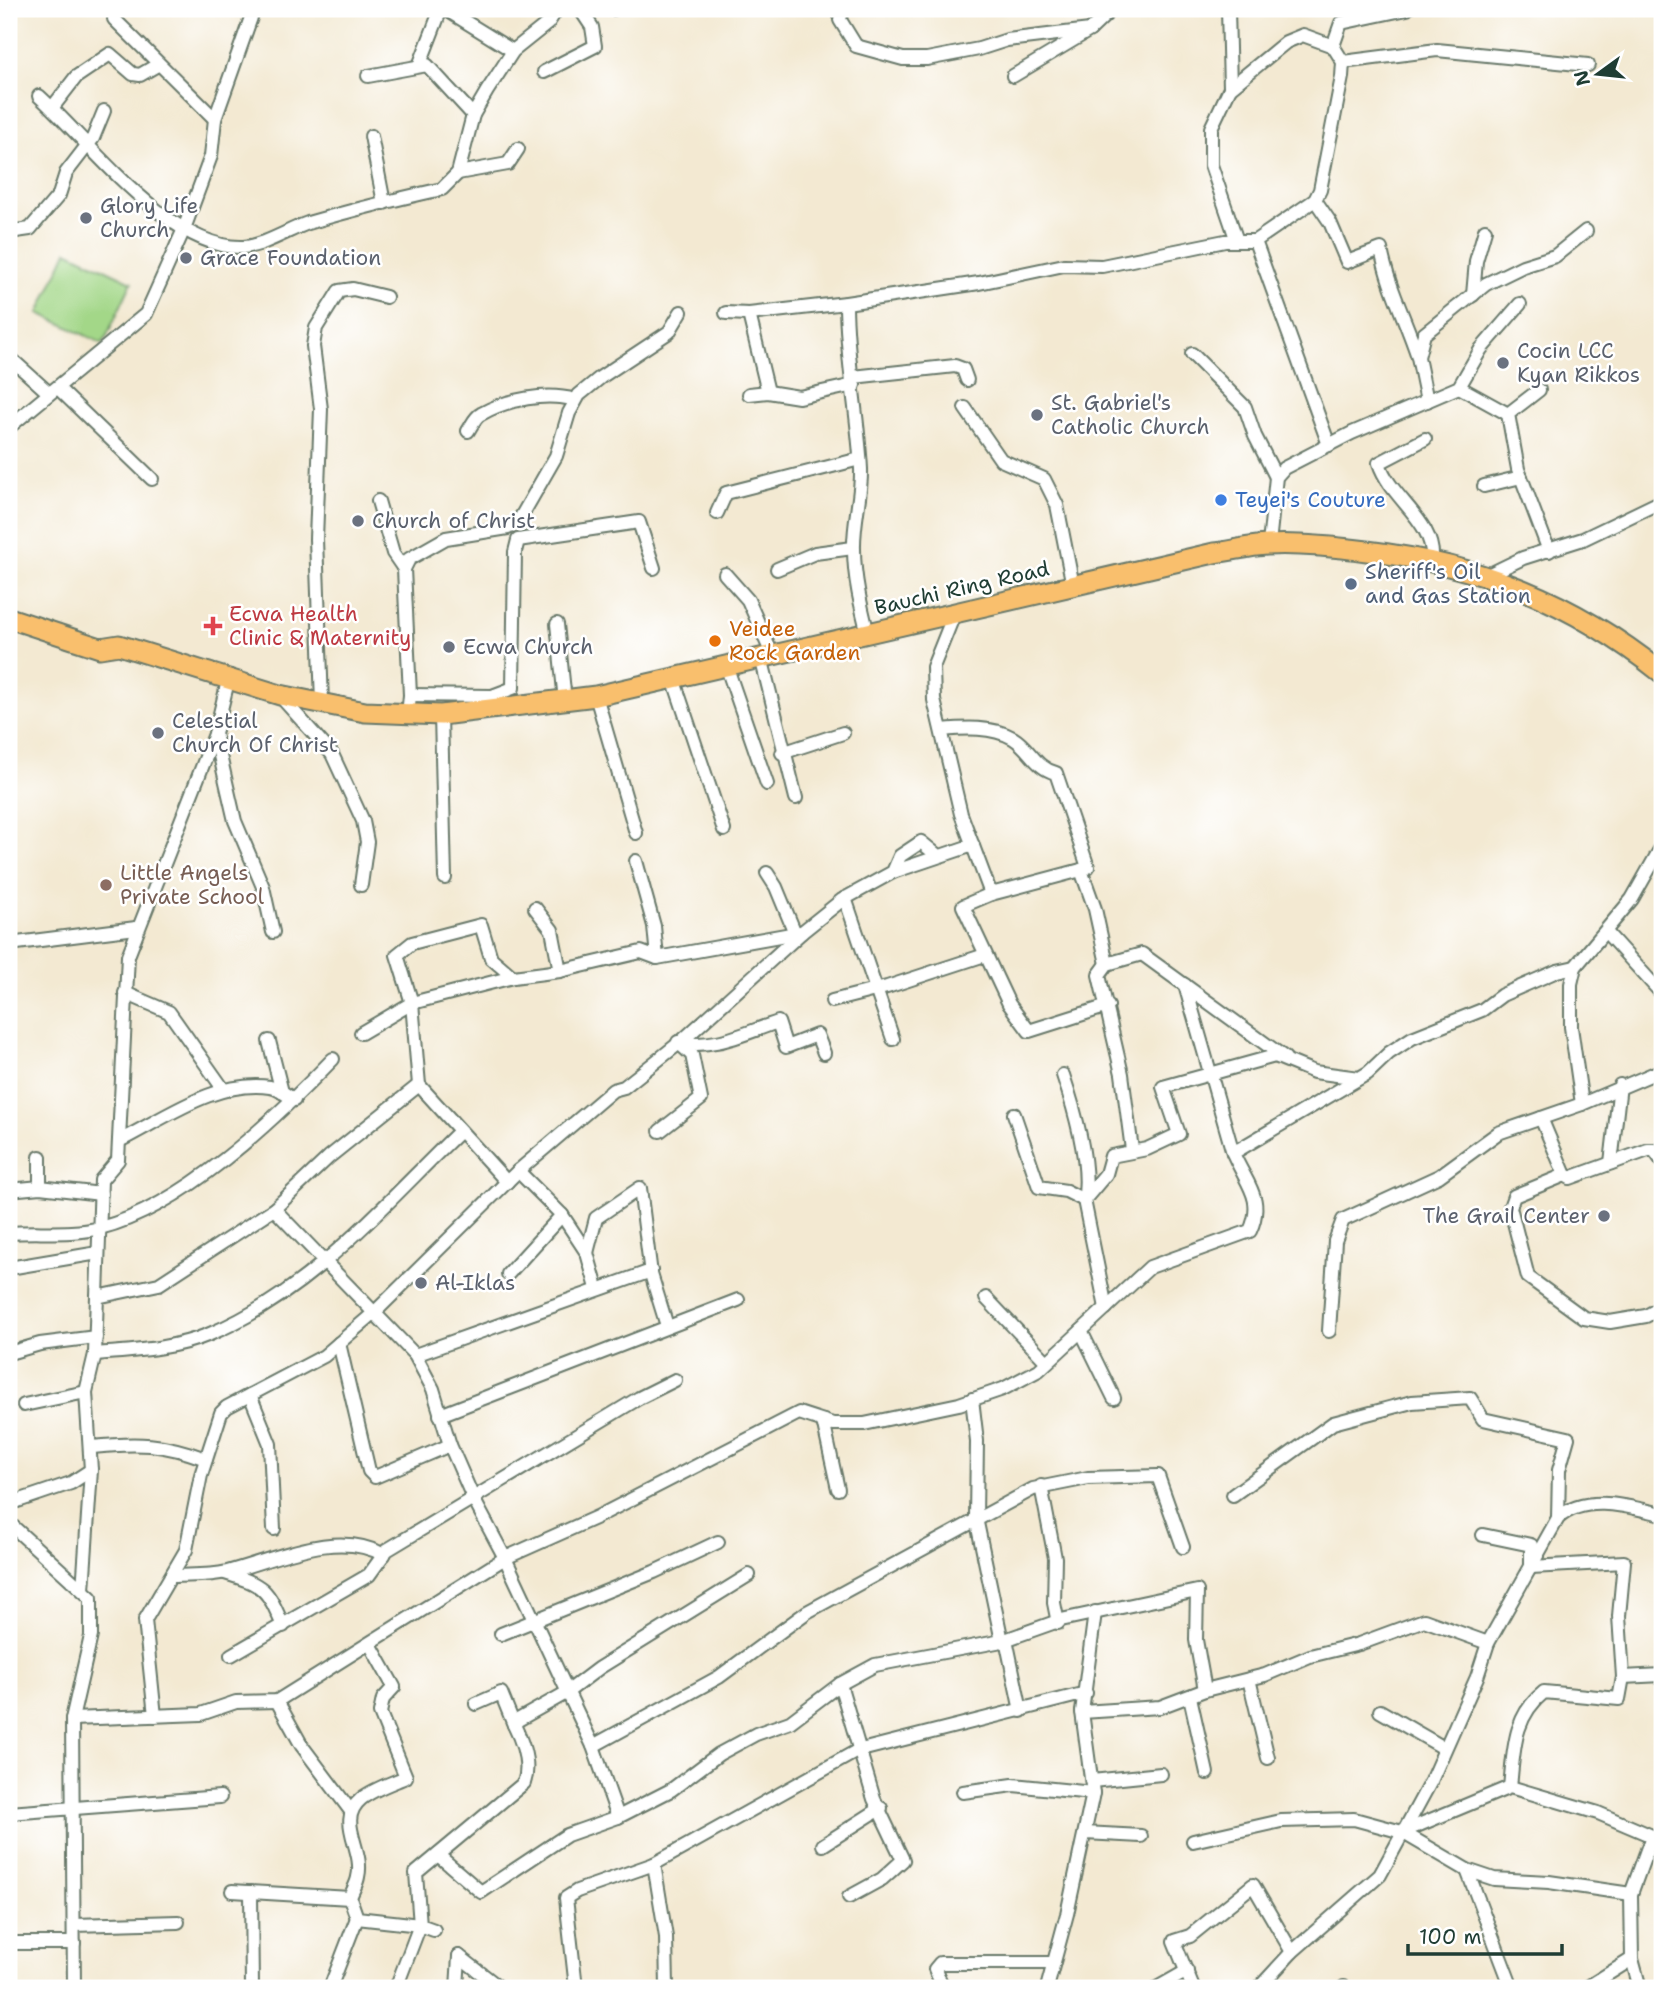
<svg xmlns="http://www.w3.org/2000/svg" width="1671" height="1997" font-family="'Shantell Sans',sans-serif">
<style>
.garden{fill:#a3d788;stroke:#618a5e;stroke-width:2}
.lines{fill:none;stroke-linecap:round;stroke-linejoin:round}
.minor-casing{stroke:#69796b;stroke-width:16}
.primary-casing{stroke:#69796b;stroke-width:23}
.minor{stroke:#fff;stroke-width:12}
.primary{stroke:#f9bf6d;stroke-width:19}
.worship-dot{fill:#6b7280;stroke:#fff;stroke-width:2.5}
.shop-dot{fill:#3f7fe0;stroke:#fff;stroke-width:2.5}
.service-dot{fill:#5c6f8a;stroke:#fff;stroke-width:2.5}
.health-dot{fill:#e0444e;stroke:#fff;stroke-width:2.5}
.food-dot{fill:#e8710a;stroke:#fff;stroke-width:2.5}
.education-dot{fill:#8d6e63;stroke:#fff;stroke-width:2.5}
.labels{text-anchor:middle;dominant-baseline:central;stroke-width:5;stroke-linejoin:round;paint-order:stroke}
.worship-label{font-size:21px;fill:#5b616d;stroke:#fff;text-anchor:start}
.shop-label{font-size:21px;fill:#366cbe;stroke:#fff;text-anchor:start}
.service-label{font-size:21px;fill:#4e5e75;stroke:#fff;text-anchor:start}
.street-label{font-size:21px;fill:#1f3d34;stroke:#fff}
.health-label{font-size:21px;fill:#be3a42;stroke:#fff;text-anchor:start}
.food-label{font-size:21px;fill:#c56008;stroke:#fff;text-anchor:start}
.education-label{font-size:21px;fill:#785e54;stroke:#fff;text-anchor:start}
</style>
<rect width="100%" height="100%" fill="#fff"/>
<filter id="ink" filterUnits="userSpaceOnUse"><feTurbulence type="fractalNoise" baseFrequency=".0143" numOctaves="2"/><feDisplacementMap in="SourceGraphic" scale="14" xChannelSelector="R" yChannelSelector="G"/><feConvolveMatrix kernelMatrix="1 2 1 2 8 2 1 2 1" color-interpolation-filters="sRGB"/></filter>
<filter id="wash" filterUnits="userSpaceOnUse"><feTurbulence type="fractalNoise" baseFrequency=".00686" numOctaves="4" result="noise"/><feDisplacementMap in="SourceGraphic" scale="28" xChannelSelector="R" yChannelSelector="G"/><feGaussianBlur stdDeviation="1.57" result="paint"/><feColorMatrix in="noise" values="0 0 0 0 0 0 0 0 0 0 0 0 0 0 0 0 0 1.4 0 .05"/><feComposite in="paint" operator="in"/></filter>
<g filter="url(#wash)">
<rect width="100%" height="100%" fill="#f3e9d2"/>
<polygon class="garden" points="67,251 132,282 103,344 39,313"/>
</g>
<g filter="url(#ink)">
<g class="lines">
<g class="minor-casing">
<g id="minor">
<polyline points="445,9 513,51"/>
<polyline points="593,9 613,9"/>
<polyline points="842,9 840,20 856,46 903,59 927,59 979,49 1007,40 1090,30"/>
<polyline points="1228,9 1230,88 1211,128 1211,165 1237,241"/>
<polyline points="114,19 215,119"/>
<polyline points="1343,62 1437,50 1588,65"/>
<polyline points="419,66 441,9"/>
<polyline points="544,72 595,46 592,27 580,9"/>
<polyline points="368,76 427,65 473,115"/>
<polyline points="1013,76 1090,30 1112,9"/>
<polyline points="1230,88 1286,42 1303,35 1333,46"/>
<path d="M39,96c51,46 131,154 204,151 21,-1 45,-17 65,-24 44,-13 89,-24 134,-34l16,-16 15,-58 14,-24 26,-40 35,-28 9,-14"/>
<polyline points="52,108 76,77 110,54 133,74 140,75 159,64"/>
<polyline points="371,136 384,203"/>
<polyline points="458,173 508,164 518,149"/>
<path d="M1315,200l15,22 17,40 34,-13c7,38 25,71 37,108"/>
<polyline points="9,232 30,229 59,195 66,173 93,138 104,111"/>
<polyline points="1255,241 1329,445"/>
<polyline points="1473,295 1476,261 1485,230"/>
<path d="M846,303c0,55 12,110 15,166 1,25 -8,54 -7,80 0,29 7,57 14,85"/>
<polyline points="726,313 749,314 846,303 979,283 1064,265 1102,266 1225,241 1255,241 1315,200 1320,190 1342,77 1343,62 1333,46 1341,23 1407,9"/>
<polyline points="749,314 768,392"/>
<polyline points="1192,354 1245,407 1255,436 1276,477"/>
<polyline points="9,357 49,393"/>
<polyline points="853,377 955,366 963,369 967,380"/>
<polyline points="1459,387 1508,414"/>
<polyline points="58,388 152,479"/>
<polyline points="1539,390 1508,414 1518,469 1549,551"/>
<polyline points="749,394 768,392 799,397 854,385"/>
<polyline points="1427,401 1418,357 1424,334 1486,284 1523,266 1555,256 1586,231"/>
<polyline points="965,408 1001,460 1044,479 1057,505 1073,586"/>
<polyline points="9,427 146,314 184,229 211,156 215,119 254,9"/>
<path d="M468,431c4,-6 7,-14 13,-17 26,-15 66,-22 94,-14"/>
<path d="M1425,439l-46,24c12,37 57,58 53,99"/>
<polyline points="1484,486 1521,477"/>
<polyline points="378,501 393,553 404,569"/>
<polyline points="717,513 726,493 860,459"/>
<polyline points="1269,544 1276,477 1284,468 1352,433 1459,387 1481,349 1520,304"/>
<polyline points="777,569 815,553 853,548"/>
<polyline points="725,574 748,600 772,654"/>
<polyline points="1488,575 1523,558 1583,539 1662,501"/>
<polyline points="955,612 933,667 934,700 961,814 991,894 1081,870 1095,909 1107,964"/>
<polyline points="557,624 565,701"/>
<polyline points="761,657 796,798"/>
<polyline points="726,665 767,784"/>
<polyline points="673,678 724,830"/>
<polyline points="410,695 492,696 513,688 515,552 518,540 639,522 654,568"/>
<polyline points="280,696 332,754 363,821 367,842 361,885"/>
<polyline points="596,696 636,833"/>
<polyline points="322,703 316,539 321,409 313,346 316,328 339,291 353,289 386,297"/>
<polyline points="408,715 410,695 404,569 409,559 446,538 508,528 521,517 556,456 569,413 579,395 601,377 669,332 681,312"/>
<polyline points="441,715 445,878"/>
<path d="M942,730c23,-2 50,-4 71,8 17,10 22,30 43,35l32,94 -7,3"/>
<polyline points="215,734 235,821 263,887 273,932"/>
<polyline points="782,753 843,733"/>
<polyline points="636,861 654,926 657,958"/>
<polyline points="893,872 973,845"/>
<polyline points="767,873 776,887 795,933"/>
<polyline points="991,894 963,906 1009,1004 1029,1031 1108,1006"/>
<polyline points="845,898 893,1039"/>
<polyline points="535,908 552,930 560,971"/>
<polyline points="1606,932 1662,994"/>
<polyline points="9,944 136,928"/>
<polyline points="1185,985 1233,1153"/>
<polyline points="125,993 169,1012 224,1090"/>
<polyline points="832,1001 887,987 985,955"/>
<polyline points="361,1033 412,1003 397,955 412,943 481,925 491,958 513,977"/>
<polyline points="269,1041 282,1092"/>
<path d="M678,1042c36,8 66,-9 100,-20l8,25 31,-12 7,18"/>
<polyline points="1582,1104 1571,1027 1571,984 1575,967 1632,899 1662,846"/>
<path d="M1014,1114l25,73 27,4 18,9c7,-34 -10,-92 -21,-125"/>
<polyline points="1541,1118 1565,1175 1570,1178 1648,1150 1654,1150 1662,1161"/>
<polyline points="660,1131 701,1099 692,1055 681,1045"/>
<path d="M119,1141c46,-23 98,-62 151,-54 8,1 17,8 24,13"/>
<polyline points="1132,1150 1122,1074 1099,975 1107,964 1142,954 1285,1058"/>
<polyline points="1611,1163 1620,1085"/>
<polyline points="1565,1175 1514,1196 1510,1207 1528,1277 1584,1318 1610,1322 1646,1316 1662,1307"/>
<polyline points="507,1182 419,1085 412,1003 513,977 560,971 641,952 657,958 802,932"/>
<polyline points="40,1187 40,1157"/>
<polyline points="9,1190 40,1187 101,1194"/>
<polyline points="274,1209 415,1355 433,1389 450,1445 474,1500 505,1558 593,1746 618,1817"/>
<polyline points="562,1215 587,1253 597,1288"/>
<path d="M9,1233c28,-2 63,2 91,-5 83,-21 174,-108 233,-169"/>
<polyline points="587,1253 596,1218 640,1188 651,1274 667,1326"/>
<polyline points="9,1268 98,1253"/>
<polyline points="508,1274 562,1215 518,1171"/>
<polyline points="97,1297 159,1284 274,1209 329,1157 419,1085"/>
<polyline points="986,1298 1047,1362"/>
<polyline points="1106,1308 1084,1200 1106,1174 1111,1156 1147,1149 1179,1134 1163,1087 1275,1056 1314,1072 1359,1078"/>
<polyline points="1081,1331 1114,1398"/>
<polyline points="1329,1331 1335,1241 1343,1220 1439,1176 1498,1133 1582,1104 1662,1070"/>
<polyline points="339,1343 369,1471 375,1477 450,1445"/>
<polyline points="9,1353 40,1344 96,1337"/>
<path d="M95,1354c39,-3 79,-5 115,-20 101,-42 173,-129 250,-203"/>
<polyline points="415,1355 651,1271"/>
<polyline points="250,1395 270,1444 274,1529"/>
<polyline points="972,1399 977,1441 976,1518 1002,1641"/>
<polyline points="24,1405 86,1392"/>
<polyline points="440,1415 738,1300"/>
<polyline points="823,1421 838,1489"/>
<path d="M92,1447c46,-5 71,-4 114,12"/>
<polyline points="1041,1486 1055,1558 1054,1603 1058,1623"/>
<polyline points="1233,1495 1333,1423 1412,1402 1470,1398 1483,1419 1568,1438 1559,1470 1558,1518"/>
<polyline points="9,1504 71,1483 91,1470 86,1392 95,1354 101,1180 118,1160 128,956 215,734 228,681"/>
<polyline points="9,1523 91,1598 91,1636 72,1719 74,1988"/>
<path d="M1483,1535l48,10v22l93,-5 -5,54 4,61 -4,22 -75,-7c-31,25 -30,58 -34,95"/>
<path d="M225,1573c39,12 42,15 58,53"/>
<path d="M173,1576c17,-1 37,0 54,-4 47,-12 110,-44 157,-17"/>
<polyline points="83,1590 91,1470"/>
<polyline points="501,1634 654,1572 718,1542"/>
<polyline points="1006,1639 1021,1711"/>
<polyline points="231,1655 369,1575 387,1550 639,1398 675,1380"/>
<polyline points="1623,1677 1662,1675"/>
<polyline points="1249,1679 1268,1758"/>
<polyline points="840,1684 874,1799 903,1860 882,1879 849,1897"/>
<polyline points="1190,1697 1207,1773"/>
<polyline points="277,1701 302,1746 350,1810"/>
<polyline points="476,1704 501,1693 514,1725"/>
<polyline points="1380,1711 1444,1748"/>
<polyline points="1082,1712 1160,1707 1205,1690 1265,1675 1310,1656 1359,1644 1424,1620 1488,1643"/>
<polyline points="155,1716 145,1620 186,1550 201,1475 221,1413 227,1407 324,1356 375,1312 518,1171 613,1090 624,1087 683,1040 802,932 842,900 893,872 900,856 921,842 938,856"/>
<path d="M72,1719l129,-5 35,-12 41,-1 228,-143 92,-41 202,-104 34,11h31l95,-20 44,-15 36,-19 111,-103 100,-36c15,-33 -4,-47 -17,-78l135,-80 21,-20 23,-15 70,-28 20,-15 55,-24 18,-4"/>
<polyline points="593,1746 719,1677 807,1612 1033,1489 1088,1478 1158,1476 1183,1547"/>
<polyline points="1092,1781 1161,1774"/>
<polyline points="963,1792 1013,1785 1093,1793"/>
<polyline points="9,1813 220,1797"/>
<polyline points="1402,1832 1510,1787 1598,1813 1652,1836"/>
<polyline points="1085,1833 1141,1836"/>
<polyline points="1193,1841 1281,1821 1354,1819 1402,1832 1467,1870 1494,1879 1549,1882 1631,1894 1652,1836 1662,1840"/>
<polyline points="823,1845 881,1808"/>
<polyline points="438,1855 481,1892 567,1835 618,1817 671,1790 719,1754 756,1734 790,1722 840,1684 875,1665 1002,1641 1061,1620 1197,1591 1196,1640 1205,1690"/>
<polyline points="654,1864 666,1937 667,1988"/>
<polyline points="1467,1870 1512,1988"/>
<polyline points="232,1891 350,1898 357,1918 420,1925 434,1930"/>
<polyline points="251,1892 252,1988"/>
<polyline points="1631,1894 1632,1959 1640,1988"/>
<path d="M350,1898c2,-7 7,-14 8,-21 7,-28 -23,-56 3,-78 12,-10 31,-16 45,-22l-26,-64 3,-14 11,-12 -24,-43"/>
<polyline points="74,1925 178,1922"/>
<polyline points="9,1943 74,1943"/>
<polyline points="459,1956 500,1988"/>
<polyline points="330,1988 357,1918"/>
<path d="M396,1988l24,-63 -4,-52 108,-90c7,-19 -2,-42 -10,-58l4,-5 48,-27 33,-25 150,-93"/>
<polyline points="457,1988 459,1956"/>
<polyline points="576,1988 566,1898 577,1891 654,1864 857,1751 1086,1693"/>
<polyline points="943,1988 935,1969 940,1963 1051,1963"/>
<polyline points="1047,1988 1067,1914 1093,1793 1082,1712 1095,1612"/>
<polyline points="1157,1988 1187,1971"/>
<polyline points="1193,1988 1174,1941 1190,1936 1253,1885 1292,1952"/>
<path d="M1259,1988l33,-36 88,-77 51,-94 46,-104 11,-34 70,-125c28,-25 72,-11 104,-4"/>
<polyline points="1343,1988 1344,1987"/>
<polyline points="1586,1988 1632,1959"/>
</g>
</g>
<g class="primary-casing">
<path id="primary" d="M9,618l91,30 19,-3 161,50 85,17 76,3 155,-19 618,-143c17,-2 35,-7 53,-8 32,-2 68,2 100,6 114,14 205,50 295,122"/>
</g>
<use href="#minor" class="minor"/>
<use href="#primary" class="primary"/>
</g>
</g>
<g class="worship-dot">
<circle cx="86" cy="218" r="7"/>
<circle cx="186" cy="258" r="7"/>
<circle cx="1503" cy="363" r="7"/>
<circle cx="1037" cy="415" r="7"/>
<circle cx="358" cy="521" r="7"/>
<circle cx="449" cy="647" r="7"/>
<circle cx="158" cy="733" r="7"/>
<circle cx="1604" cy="1216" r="7"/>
<circle cx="421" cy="1283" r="7"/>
</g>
<circle class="shop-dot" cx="1221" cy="500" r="7"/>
<circle class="service-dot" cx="1351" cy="584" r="7"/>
<path class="health-dot" d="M209.5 615.5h7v7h7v7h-7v7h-7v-7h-7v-7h7z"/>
<circle class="food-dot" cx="715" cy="641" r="7"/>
<circle class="education-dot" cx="106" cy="885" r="7"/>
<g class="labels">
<g class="worship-label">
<text x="100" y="206">Glory Life<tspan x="100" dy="24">Church</tspan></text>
<text x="200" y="258">Grace Foundation</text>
<text x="1517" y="351">Cocin LCC<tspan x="1517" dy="24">Kyan Rikkos</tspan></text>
<text x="1051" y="403">St. Gabriel's<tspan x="1051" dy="24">Catholic Church</tspan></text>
<text x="372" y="521">Church of Christ</text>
<text x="463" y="647">Ecwa Church</text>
<text x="172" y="721">Celestial<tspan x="172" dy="24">Church Of Christ</tspan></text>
<text x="1590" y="1216" text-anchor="end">The Grail Center</text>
<text x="435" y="1283">Al-Iklas</text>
</g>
<g class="shop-label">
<text x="1235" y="500">Teyei's Couture</text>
</g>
<g class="service-label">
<text x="1365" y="572">Sheriff's Oil<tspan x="1365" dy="24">and Gas Station</tspan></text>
</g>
<g class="street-label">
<text transform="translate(962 588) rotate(-13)">Bauchi Ring Road</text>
</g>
<g class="health-label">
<text x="229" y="614">Ecwa Health<tspan x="229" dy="24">Clinic &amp; Maternity</tspan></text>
</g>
<g class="food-label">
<text x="729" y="629">Veidee<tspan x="729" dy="24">Rock Garden</tspan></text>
</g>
<g class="education-label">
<text x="120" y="873">Little Angels<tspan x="120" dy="24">Private School</tspan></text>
</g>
</g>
<rect width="1671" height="1997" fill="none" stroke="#fff" stroke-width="35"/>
<g transform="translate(1598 74) rotate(255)" stroke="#ffffff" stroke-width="5" paint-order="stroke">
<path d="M0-5L12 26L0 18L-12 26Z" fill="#1f3d34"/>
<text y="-10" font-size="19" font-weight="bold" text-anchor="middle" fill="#1f3d34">N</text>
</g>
<path d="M1408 1944v10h154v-10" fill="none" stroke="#1f3d34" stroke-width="3.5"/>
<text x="1419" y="1944" font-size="21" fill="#1f3d34" stroke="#ffffff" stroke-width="5" paint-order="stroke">100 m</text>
</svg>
